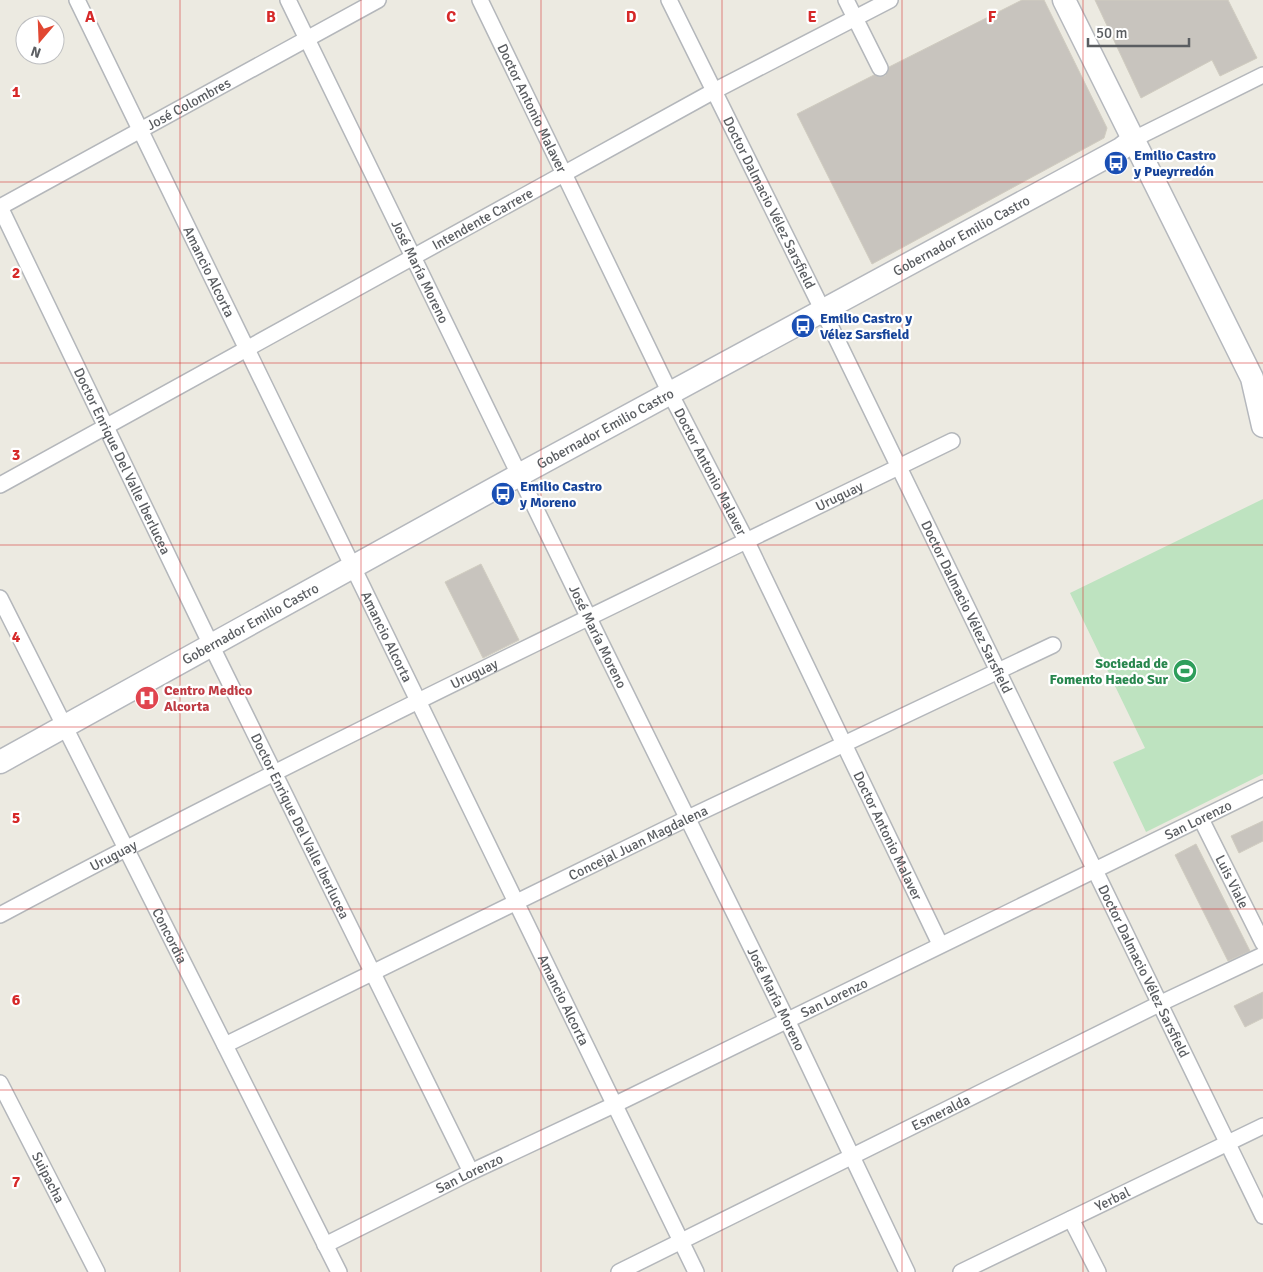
<svg xmlns="http://www.w3.org/2000/svg" width="1263" height="1272" font-family="Signika,sans-serif">
<style>
.green{fill:#bee3c0}
.building{fill:#c8c4be;stroke:#d0ccc0}
.lines{fill:none;stroke-linecap:round;stroke-linejoin:round}
.street-casing{stroke:#b4b7bb;stroke-width:18}
.secondary-casing{stroke:#b5b8bd;stroke-width:25}
.street{stroke:#fff;stroke-width:15}
.secondary{stroke:#fff;stroke-width:22}
.grid{fill:none;stroke:#d62828;stroke-width:1;stroke-opacity:0.55}
.labels{text-anchor:middle;dominant-baseline:central;stroke-width:4.5;stroke-linejoin:round;paint-order:stroke}
.street-label{font-size:14px;fill:#5a5d61;stroke:#fff}
.transit-label{font-size:14px;font-weight:bold;fill:#164399;stroke:#fff;text-anchor:start}
.leisure-label{font-size:14px;font-weight:bold;fill:#27864d;stroke:#fff;text-anchor:end}
.health-label{font-size:14px;font-weight:bold;fill:#be3a42;stroke:#fff;text-anchor:start}
.grid-label{font-size:16px;text-anchor:middle;font-weight:bold;fill:#d62828;stroke:#fff;stroke-width:4.5;stroke-linejoin:round;paint-order:stroke}
</style>
<rect width="100%" height="100%" fill="#eceae1"/>
<polygon class="green" points="1263,499 1263,774 1146,832 1113,762 1145,748 1070,593"/>
<g class="building">
<polygon points="1022,0 1044,0 1107,128 1104,138 872,264 797,114 874,75 885,76 889,67"/>
<polygon points="1095,0 1228,0 1257,58 1220,76 1212,60 1141,98"/>
<polygon points="481,564 519,640 483,658 445,582"/>
<polygon points="1263,821 1263,841 1239,853 1231,836"/>
<polygon points="1196,844 1250,951 1228,961 1175,855"/>
<polygon points="1263,992 1263,1018 1245,1027 1234,1006"/>
</g>
<g class="lines">
<g class="street-casing">
<g id="street">
<path id="s1" d="M77,0l619,1272"/>
<path id="s2" d="M288,0l314,645 185,375 120,252"/>
<path id="s3" d="M480,0l190,393 77,149 193,402"/>
<path id="s4" d="M669,0l154,311 440,905"/>
<polyline points="846,0 880,68"/>
<polyline points="1134,139 1263,75"/>
<path id="s5" d="M0,207l212,440 259,525"/>
<path id="s6" d="M0,207l378,-207"/>
<path id="s7" d="M0,485l714,-394 176,-91"/>
<path id="s8" d="M0,598l339,674"/>
<path id="s9" d="M1201,819l62,124"/>
<path id="s10" d="M0,915c313,-167 634,-319 952,-474"/>
<path id="s11" d="M225,1045l463,-227 365,-173"/>
<path id="s12" d="M0,1083l97,189"/>
<polyline points="1071,1219 1098,1272"/>
<path id="s13" d="M325,1245l146,-73 145,-68 647,-316"/>
<path id="s14" d="M619,1272l540,-268 104,-49"/>
<path id="s15" d="M961,1272l302,-146"/>
</g>
</g>
<g class="secondary-casing">
<g id="secondary">
<polyline points="1064,0 1252,378 1263,426"/>
<path id="s16" d="M0,762l519,-287 602,-326 13,-10"/>
</g>
</g>
<use href="#street" class="street"/>
<use href="#secondary" class="secondary"/>
</g>
<path class="grid" d="M180,0v1272M361,0v1272M541,0v1272M722,0v1272M902,0v1272M1083,0v1272M0,182h1263M0,363h1263M0,545h1263M0,727h1263M0,909h1263M0,1090h1263"/>
<defs>
<g id="bus-disc" transform="scale(1.25)"><circle r="9.5" fill="#1a4fb4" stroke="#fff"/><path d="M-5-6H5V4H4V6H2V4H-2V6H-4V4H-5ZM-3.5-4V0h7V-4ZM-3.5 1.2v1.5H-2V1.2ZM2 1.2v1.5H3.5V1.2Z" fill="#fff"/></g>
<g id="stadium-disc" transform="scale(1.25)"><circle r="9.5" fill="#2e9e5b" stroke="#fff"/><path d="M0-5a6.5 5 0 1 0 0 10a6.5 5 0 1 0 0-10ZM-3.5-1.8h7v3.6h-7Z" fill="#fff"/></g>
<g id="hospital-disc" transform="scale(1.25)"><circle r="9.5" fill="#e0444e" stroke="#fff"/><path d="M-5-5h3v3.5h4V-5h3V5h-3V1.5h-4V5h-3Z" fill="#fff"/></g>
</defs>
<g fill-rule="evenodd">
<use href="#bus-disc" x="1116" y="163"/>
<use href="#bus-disc" x="803" y="326"/>
<use href="#bus-disc" x="503" y="494"/>
<use href="#stadium-disc" x="1185" y="671"/>
<use href="#hospital-disc" x="147" y="698"/>
</g>
<g class="labels">
<g class="street-label">
<text stroke="none"><textPath href="#s6" startOffset="215">José Colombres</textPath></text>
<text stroke="none"><textPath href="#s3" startOffset="120">Doctor Antonio Malaver</textPath></text>
<text stroke="none"><textPath href="#s4" startOffset="226">Doctor Dalmacio Vélez Sarsfield</textPath></text>
<text stroke="none"><textPath href="#s7" startOffset="551">Intendente Carrere</textPath></text>
<text stroke="none"><textPath href="#s16" startOffset="1096">Gobernador Emilio Castro</textPath></text>
<text stroke="none"><textPath href="#s1" startOffset="302">Amancio Alcorta</textPath></text>
<text stroke="none"><textPath href="#s2" startOffset="302">José María Moreno</textPath></text>
<text stroke="none"><textPath href="#s16" startOffset="691">Gobernador Emilio Castro</textPath></text>
<text stroke="none"><textPath href="#s5" startOffset="282">Doctor Enrique Del Valle Iberlucea</textPath></text>
<text stroke="none"><textPath href="#s3" startOffset="525">Doctor Antonio Malaver</textPath></text>
<text stroke="none"><textPath href="#s10" startOffset="938">Uruguay</textPath></text>
<text stroke="none"><textPath href="#s4" startOffset="676">Doctor Dalmacio Vélez Sarsfield</textPath></text>
<text stroke="none"><textPath href="#s16" startOffset="286">Gobernador Emilio Castro</textPath></text>
<text stroke="none"><textPath href="#s1" startOffset="708">Amancio Alcorta</textPath></text>
<text stroke="none"><textPath href="#s2" startOffset="708">José María Moreno</textPath></text>
<text stroke="none"><textPath href="#s10" startOffset="532">Uruguay</textPath></text>
<text stroke="none"><textPath href="#s13" startOffset="971">San Lorenzo</textPath></text>
<text stroke="none"><textPath href="#s5" startOffset="688">Doctor Enrique Del Valle Iberlucea</textPath></text>
<text stroke="none"><textPath href="#s3" startOffset="930">Doctor Antonio Malaver</textPath></text>
<text stroke="none"><textPath href="#s11" startOffset="460">Concejal Juan Magdalena</textPath></text>
<text stroke="none"><textPath href="#s10" startOffset="128">Uruguay</textPath></text>
<text stroke="none"><textPath href="#s9" startOffset="70">Luis Viale</textPath></text>
<text stroke="none"><textPath href="#s8" startOffset="378">Concordia</textPath></text>
<text stroke="none"><textPath href="#s4" startOffset="1081">Doctor Dalmacio Vélez Sarsfield</textPath></text>
<text stroke="none"><textPath href="#s13" startOffset="566">San Lorenzo</textPath></text>
<text stroke="none"><textPath href="#s2" startOffset="1112">José María Moreno</textPath></text>
<text stroke="none"><textPath href="#s1" startOffset="1112">Amancio Alcorta</textPath></text>
<text stroke="none"><textPath href="#s14" startOffset="359">Esmeralda</textPath></text>
<text stroke="none"><textPath href="#s13" startOffset="161">San Lorenzo</textPath></text>
<text stroke="none"><textPath href="#s12" startOffset="106">Suipacha</textPath></text>
<text stroke="none"><textPath href="#s15" startOffset="168">Yerbal</textPath></text>
</g>
<g class="transit-label">
<text x="1134" y="155">Emilio Castro<tspan x="1134" dy="16">y Pueyrredón</tspan></text>
<text x="820" y="318">Emilio Castro y<tspan x="820" dy="16">Vélez Sarsfield</tspan></text>
<text x="520" y="486">Emilio Castro<tspan x="520" dy="16">y Moreno</tspan></text>
</g>
<g class="leisure-label">
<text x="1168" y="663">Sociedad de<tspan x="1168" dy="16">Fomento Haedo Sur</tspan></text>
</g>
<g class="health-label">
<text x="164" y="690">Centro Medico<tspan x="164" dy="16">Alcorta</tspan></text>
</g>
</g>
<g class="grid-label">
<text x="90" y="22">A</text>
<text x="271" y="22">B</text>
<text x="451" y="22">C</text>
<text x="631" y="22">D</text>
<text x="812" y="22">E</text>
<text x="992" y="22">F</text>
<text x="16" y="97">1</text>
<text x="16" y="278">2</text>
<text x="16" y="460">3</text>
<text x="16" y="642">4</text>
<text x="16" y="823">5</text>
<text x="16" y="1005">6</text>
<text x="16" y="1187">7</text>
</g>
<g transform="translate(40 40) rotate(199)"><circle r="24" fill="#ffffff" stroke="#bdbec0"/>
<path d="M0-4L9 19L0 12L-9 19Z" fill="#e14732"/>
<text y="-8" font-size="14" font-weight="bold" text-anchor="middle" fill="#5a5d61">N</text>
</g>
<path d="M1088 38v8h101v-8" fill="none" stroke="#5a5d61" stroke-width="2.5"/>
<text x="1096" y="38" font-size="15" fill="#5a5d61" stroke="#ffffff" stroke-width="4" paint-order="stroke">50 m</text>
</svg>
